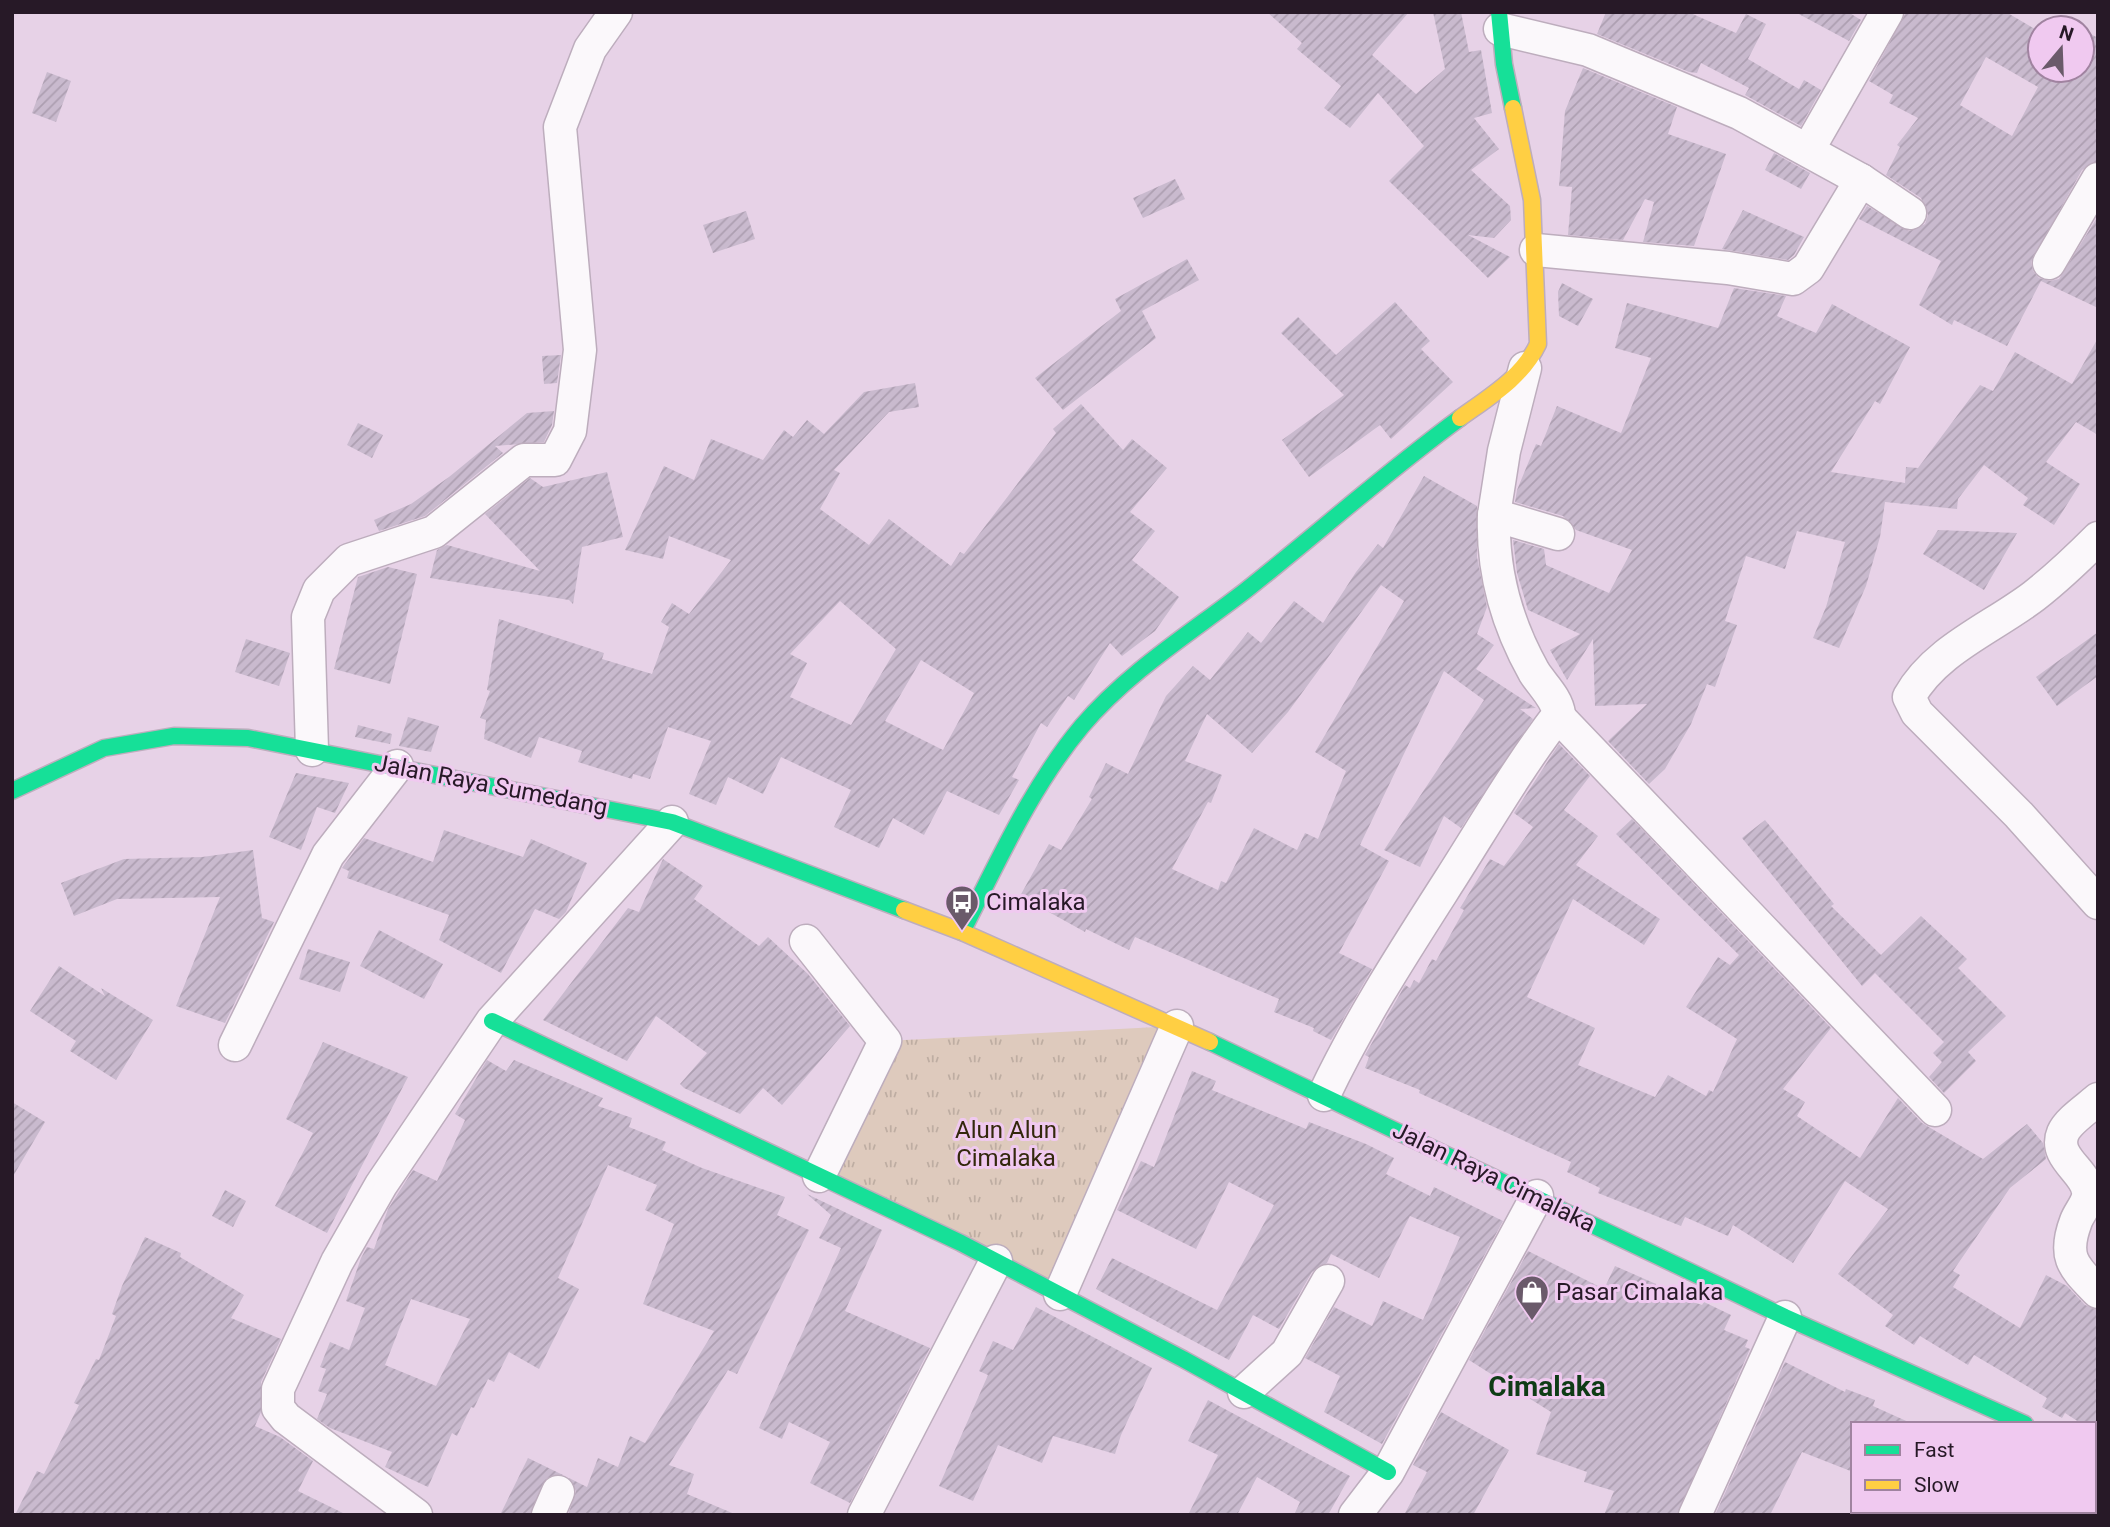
<svg xmlns="http://www.w3.org/2000/svg" width="2110" height="1527" font-family="Roboto,sans-serif">
<style>
.grass{fill:url(#grass-tufts)}
.building{fill:url(#building-hatch);fill-rule:evenodd}
.lines{fill:none;stroke-linecap:round;stroke-linejoin:round}
.street-casing{stroke:#bdadbd;stroke-width:35}
.fast-casing{stroke:#bdadbd;stroke-width:19}
.slow-casing{stroke:#bdadbd;stroke-width:19}
.street{stroke:#fbf8fb;stroke-width:32}
.fast{stroke:#16e098;stroke-width:16}
.slow{stroke:#ffcf43;stroke-width:16}
.labels{text-anchor:middle;dominant-baseline:central;stroke-width:6;stroke-linejoin:round;paint-order:stroke}
.street-label{font-size:24px;fill:#271927;stroke:#f0c9f0}
.poi-label{font-size:24px;fill:#271927;stroke:#f0c9f0;text-anchor:start}
.park-label{font-size:24px;fill:#33280c;stroke:#f0c9f0}
.quarter-label{font-size:28px;font-weight:bold;fill:#0f3c16;stroke:#f0c9f0}
</style>
<defs>
<pattern id="grass-tufts" width="24" height="20" patternUnits="userSpaceOnUse" patternTransform="scale(1.75)"><rect width="24" height="20" fill="#decabd"/><path d="M3 7l-1-3M5 7V3M7 7l1-3M15 17l-1-3M17 17v-4M19 17l1-3" fill="none" stroke="#beada2"/></pattern>
<pattern id="building-hatch" width="6" height="6" patternUnits="userSpaceOnUse" patternTransform="scale(1.75)"><rect width="6" height="6" fill="#c9bace"/><path d="M-1 1l2-2M0 6l6-6M5 7l2-2" fill="none" stroke="#ad9fb1"/></pattern>
</defs>
<rect width="100%" height="100%" fill="#e7d2e7"/>
<polygon class="grass" points="1177,1026 1060,1294 819,1176 885,1041"/>
<g class="building">
<polygon points="1267,12 1409,12 1372,55 1416,94 1445,69 1433,12 1461,12 1469,52 1481,50 1492,113 1474,118 1499,149 1471,170 1510,206 1511,220 1494,238 1468,235 1510,257 1488,278 1389,181 1424,146 1378,93 1350,128 1324,108 1341,86 1297,49 1302,43"/>
<polygon points="1606,12 1688,12 1736,33 1746,14 1766,24 1748,59 1799,89 1804,80 1821,90 1801,126 1745,95 1749,88 1701,63 1697,73 1689,72 1597,34"/>
<polygon points="1795,12 1848,12 1861,20 1849,41"/>
<path d="M1906,12h100l34,20v38h42v-41l16,9v123l-16,9 -51,92 2,9 6,7 11,3 9,-2 39,-63v92l-57,-27 -34,65 -53,-26 -2,5 -33,-20 22,-44 -82,-42 8,-13 42,25 16,-7 3,-9 -7,-17 -35,-23 14,-28 -3,-2 21,-27 -29,-15 4,-8 -24,-14zM1986,57l52,30 -26,49 -52,-31z"/>
<polygon points="1583,68 1677,107 1668,134 1726,154 1694,246 1643,242 1654,202 1645,199 1623,240 1568,235 1572,187 1559,186 1565,111"/>
<polygon points="47,72 71,81 56,122 32,113"/>
<polygon points="1774,153 1810,173 1801,189 1765,170"/>
<polygon points="1175,179 1185,199 1143,218 1133,198"/>
<polygon points="1743,210 1804,237 1794,255 1788,260 1722,249"/>
<polygon points="746,211 755,239 713,253 703,225"/>
<polygon points="1187,259 1199,280 1142,311 1156,338 1063,410 1035,378 1121,311 1115,299"/>
<polygon points="1562,283 1593,299 1578,326 1559,316 1558,292"/>
<polygon points="1734,288 1786,296 1777,316 1816,333 1832,304 1910,347 1880,404 1875,401 1831,472 1905,483 1906,467 1918,468 1980,385 1993,391 2015,352 2072,384 2098,338 2098,435 2076,422 2046,462 2080,484 2054,525 2023,505 2028,498 1984,465 1958,499 1957,509 1885,502 1880,537 1866,586 1839,648 1813,638 1826,607 1845,542 1797,531 1785,569 1746,556 1725,621 1737,625 1715,687 1707,684 1691,724 1665,769 1649,784 1608,741 1647,704 1595,706 1593,639 1567,680 1550,650 1580,634 1528,610 1517,573 1513,540 1544,549 1546,565 1609,593 1632,550 1576,530 1563,516 1515,502 1517,490 1536,444 1541,446 1557,406 1621,433 1651,358 1615,348 1627,303 1718,328"/>
<polygon points="1395,302 1430,341 1421,349 1453,382 1391,439 1380,425 1309,477 1282,440 1344,395 1281,333 1298,317 1336,355"/>
<polygon points="561,355 557,383 544,384 542,356"/>
<path d="M915,383l4,24 -30,5 -55,58 6,3 -20,36 49,36 20,-26 62,47 9,-14 4,2 92,-121 -3,-4 28,-25 42,46 9,-11 35,29 -37,44 25,19 -23,29 47,37 -24,34 -33,25 -12,-13 -36,57 -6,-4 -21,31 -6,-4 -29,54 7,3 -20,35 -52,-24 -23,44 -31,-17 -14,30 -45,-21 17,-37 -70,-33 -18,37 -35,-17 -12,28 -27,-11 22,-53 -43,-14 -18,52 -17,-5 -1,5 -54,-17 4,-11 -43,-14 -8,21 -47,-19 2,-19 -6,-2 10,-27 -3,-1 12,-71 105,34 -2,6 50,15 17,-47 -8,-5 11,-19 17,11 42,-54 -62,-24 -6,23 -38,-9 39,-84 30,14 17,-41 52,21 21,-30 9,7 14,-17 17,14 40,-42zM840,601l56,48 -45,76 -61,-28 17,-34 -17,-9zM921,660l53,33 -31,57 -58,-29z"/>
<polygon points="554,411 552,425 544,442 495,446 503,453 425,516 379,531 374,520 411,504 449,477 527,413"/>
<polygon points="358,423 383,435 372,458 347,445"/>
<polygon points="607,472 623,537 582,547 573,604 569,600 430,578 437,550 447,545 540,571 485,514 530,478 543,487"/>
<path d="M1424,476l53,30v51l10,50 -10,27 17,11 -18,24 60,39 -16,1 13,10 -72,109 -17,-12 -24,51 -36,-17 100,-150 -40,-29 -84,174 29,16 -50,92 33,16 -41,71 -18,-9 1,-3 -40,-16 5,-13 -144,-62 -6,13 -43,-21 -1,3 -65,-36 29,-52 12,6 31,-51 -3,-2 17,-34 22,11 38,-78 27,-30 17,14 38,-48 13,11 33,-42 29,22 33,-51 22,-28 5,4zM1381,585l23,16 -89,151 31,19 -28,68 -13,-6 -8,17 -43,-22 -28,55 -5,-2 -3,9 -46,-21 36,-67 3,1 11,-28 -37,-14 22,-47 45,39 36,-41z"/>
<polygon points="1938,530 2017,533 1984,590 1923,554"/>
<polygon points="388,567 417,574 390,684 334,669 358,577"/>
<polygon points="2098,632 2098,676 2057,706 2036,677"/>
<polygon points="246,639 290,653 279,686 235,672"/>
<polygon points="408,717 439,726 431,752 399,746"/>
<polygon points="358,725 392,734 390,744 355,737"/>
<polygon points="1559,744 1590,776 1564,810 1598,836 1576,865 1660,919 1644,945 1573,899 1527,997 1595,1028 1578,1065 1655,1097 1668,1075 1706,1096 1709,1090 1713,1092 1737,1039 1686,1007 1718,957 1730,965 1739,955 1616,834 1632,819 1831,1028 1783,1089 1805,1102 1797,1116 1860,1158 1898,1098 1922,1123 1983,1159 2027,1124 2043,1143 2046,1159 2010,1188 1953,1271 1960,1275 1953,1287 2020,1328 2046,1275 2067,1286 2085,1305 2098,1310 2098,1434 2094,1431 2094,1424 2082,1424 2065,1413 2062,1418 2042,1407 2047,1398 1974,1355 1968,1365 1920,1336 1914,1345 1885,1326 1893,1315 1838,1274 1888,1209 1845,1181 1793,1263 1733,1225 1728,1236 1685,1217 1681,1226 1598,1193 1600,1188 1567,1172 1571,1162 1419,1093 1420,1090 1365,1068 1369,1057 1365,1055 1400,994 1405,985 1410,988 1414,980 1419,983 1432,959 1436,961 1464,910 1460,908 1490,859 1504,866 1533,827 1514,813"/>
<polygon points="296,773 349,783 335,813 317,807 301,850 269,837"/>
<polygon points="1765,820 1834,904 1831,906 1881,955 1921,916 1967,959 1958,968 2006,1016 1968,1052 1976,1061 1944,1093 1929,1077 1942,1062 1933,1053 1944,1042 1875,973 1862,986 1742,838"/>
<polygon points="444,830 523,857 531,839 587,863 566,912 559,919 535,909 501,973 439,940 449,915 347,878 349,871 342,868 364,838 433,862"/>
<polygon points="253,850 262,918 274,922 225,1023 176,1006 220,897 117,899 74,916 61,883 124,859 202,857"/>
<polygon points="663,859 703,886 694,899 759,946 768,937 808,974 850,1026 782,1105 763,1088 740,1114 684,1088 680,1084 707,1053 656,1016 627,1061 543,1020 628,908 639,912"/>
<polygon points="379,930 443,964 424,999 360,966"/>
<polygon points="308,949 350,962 340,992 299,979"/>
<polygon points="59,966 105,996 101,988 153,1020 116,1080 70,1051 76,1041 30,1011"/>
<polygon points="323,1042 408,1077 327,1233 275,1206 313,1133 286,1119"/>
<path d="M487,1060l19,11 8,-11 89,38 -5,8 34,12 -3,9 37,15 -4,8 40,18 83,29 -8,18 32,15 -72,144 -9,-4 -59,95 25,9 -7,20 50,21h-169l8,-24 -7,-13 18,9 11,-29 20,9 12,-31 15,7 69,-112 -71,-27 31,-80 -29,-14 12,-25 -49,-20 -50,113 21,11 -40,80 -30,-17 -15,30 -6,-3 -14,29 -3,-1 -14,29 -5,-3 -24,54 -43,-20 7,-15 -62,-24 -13,-9 10,-25 -9,-3 8,-22 -6,-2 10,-25 19,8 16,-42 -19,-7 15,-43 6,-11 7,2 14,-40 25,-39 24,11 28,-61 -10,-6zM411,1299l59,20 -34,67 -51,-21z"/>
<polygon points="1192,1071 1216,1081 1212,1090 1306,1129 1309,1122 1366,1144 1394,1158 1386,1174 1430,1196 1434,1187 1503,1221 1382,1444 1324,1412 1340,1376 1305,1358 1334,1307 1372,1326 1383,1301 1423,1320 1460,1237 1410,1216 1379,1278 1331,1254 1327,1263 1312,1272 1279,1329 1253,1315 1229,1360 1096,1289 1112,1258 1217,1310 1274,1205 1229,1182 1196,1249 1117,1210 1141,1161 1154,1167"/>
<polygon points="12,1102 45,1122 12,1178"/>
<polygon points="225,1190 246,1201 233,1227 212,1216"/>
<polygon points="807,1194 882,1230 845,1311 930,1348 850,1503 810,1483 830,1442 789,1422 782,1439 759,1428 841,1248 819,1238 831,1215"/>
<polygon points="145,1237 181,1253 180,1257 244,1295 231,1318 281,1339 261,1382 261,1412 255,1426 280,1437 313,1461 298,1491 347,1515 15,1515 37,1471 44,1474 79,1405 74,1403 96,1359 99,1360 116,1316 112,1314 122,1286"/>
<polygon points="1528,1251 1604,1289 1615,1266 1656,1284 1654,1289 1702,1305 1704,1302 1731,1315 1724,1330 1748,1340 1745,1347 1750,1349 1677,1515 1604,1515 1614,1491 1584,1482 1587,1472 1536,1454 1551,1412 1469,1360"/>
<polygon points="1036,1307 1152,1368 1121,1435 1115,1454 1053,1436 1042,1463 998,1445 973,1501 939,1486 988,1375 979,1371 993,1341 1013,1350"/>
<polygon points="1785,1362 1845,1392 1846,1389 1875,1400 1873,1406 1913,1424 1853,1424 1853,1472 1802,1452 1770,1515 1715,1515"/>
<polygon points="1208,1400 1350,1476 1328,1515 1294,1515 1300,1502 1257,1477 1237,1515 1188,1515 1218,1455 1188,1441"/>
<polygon points="1441,1412 1509,1450 1473,1515 1404,1515 1427,1472 1413,1465"/>
<polygon points="528,1458 563,1475 547,1478 530,1515 500,1515"/>
</g>
<g class="lines">
<g class="street-casing">
<g id="street">
<polyline points="1500,29 1588,50 1739,113 1861,180 1910,213"/>
<polyline points="1808,150 1887,12"/>
<polyline points="1536,250 1728,268 1793,279 1808,268 1861,180"/>
<polyline points="2049,263 2098,179"/>
<polyline points="1494,515 1504,451 1525,368"/>
<path d="M2098,538c-20,20 -41,40 -64,58 -42,32 -99,54 -125,101l8,16 102,102 79,88"/>
<polyline points="1558,716 1935,1110"/>
<polyline points="312,750 308,617 319,590 349,560 434,532 524,460 555,460 570,431 580,350 560,127 590,49 616,12"/>
<polyline points="806,941 885,1041 819,1176"/>
<polyline points="235,1045 328,855 397,766"/>
<path d="M1324,1095c36,-76 81,-145 127,-217 35,-55 68,-112 108,-164 -2,-16 -17,-29 -25,-42 -27,-48 -42,-102 -40,-157l64,19"/>
<path d="M2098,1099c-10,9 -30,22 -35,34 -11,26 28,40 25,63 -1,8 -9,17 -12,25 -14,37 -2,46 22,71"/>
<polyline points="1060,1294 1177,1026"/>
<polyline points="1244,1392 1287,1353 1328,1281"/>
<polyline points="416,1515 286,1418 278,1408 278,1389 337,1262 381,1185 492,1021 672,822"/>
<polyline points="548,1515 558,1492"/>
<polyline points="864,1515 996,1261"/>
<polyline points="1355,1515 1388,1472 1537,1196"/>
<polyline points="1695,1515 1785,1317"/>
<polyline points="1996,1515 1998,1511"/>
</g>
</g>
<g class="fast-casing">
<g id="fast">
<polyline points="1499,12 1504,64 1513,108"/>
<polyline points="12,791 104,748 174,736 248,738 672,822 904,910"/>
<path d="M962,932c36,-70 69,-145 120,-206 46,-54 107,-92 163,-135 72,-57 141,-119 215,-173"/>
<polyline points="492,1021 961,1243 1183,1359 1388,1472"/>
<polyline points="1210,1042 1785,1317 2025,1424"/>
</g>
</g>
<g class="slow-casing">
<g id="slow">
<path d="M1460,418c29,-21 62,-40 78,-74l-6,-144 -19,-92"/>
<polyline points="904,910 962,932 1210,1042"/>
<polyline points="2094,1457 2098,1459"/>
</g>
</g>
<use href="#street" class="street"/>
<use href="#fast" class="fast"/>
<use href="#slow" class="slow"/>
</g>
<defs>
<g id="bus-pin" transform="scale(1.75)"><path d="M0 17L-7.5 6A9.5 9.5 0 1 1 7.5 6Z" fill="#6a5a6a" stroke="#f0c9f0"/><path d="M-5-6H5V4H4V6H2V4H-2V6H-4V4H-5ZM-3.5-4V0h7V-4ZM-3.5 1.2v1.5H-2V1.2ZM2 1.2v1.5H3.5V1.2Z" fill="#fff"/></g>
<g id="shop-pin" transform="scale(1.75)"><path d="M0 17L-7.5 6A9.5 9.5 0 1 1 7.5 6Z" fill="#6a5a6a" stroke="#f0c9f0"/><path d="M-5-2.5h2.3a2.7 3.5 0 0 1 5.4 0H5L5.5 6h-11ZM-1.5-2.5h3a1.5 2.3 0 0 0-3 0Z" fill="#fff"/></g>
</defs>
<g fill-rule="evenodd">
<use href="#bus-pin" x="962" y="902"/>
<use href="#shop-pin" x="1532" y="1292"/>
</g>
<g class="labels">
<g class="street-label">
<text transform="translate(491 785) rotate(11)">Jalan Raya Sumedang</text>
<text transform="translate(1494 1177) rotate(26)">Jalan Raya Cimalaka</text>
</g>
<g class="poi-label">
<text x="986" y="902">Cimalaka</text>
<text x="1556" y="1292">Pasar Cimalaka</text>
</g>
<g class="park-label">
<text x="1006" y="1130">Alun Alun<tspan x="1006" dy="28">Cimalaka</tspan></text>
</g>
<g class="quarter-label">
<text x="1547" y="1386">Cimalaka</text>
</g>
</g>
<rect width="2110" height="1527" fill="none" stroke="#271927" stroke-width="28"/>
<rect x="1851" y="1422" width="245" height="91" fill="#f0c9f0" stroke="#a083a0" stroke-width="2"/>
<rect x="1865" y="1445" width="35" height="10" fill="#16e098" stroke="#a083a0" stroke-width="2"/>
<text x="1914" y="1457" font-size="21" fill="#271927">Fast</text>
<rect x="1865" y="1480" width="35" height="10" fill="#ffcf43" stroke="#a083a0" stroke-width="2"/>
<text x="1914" y="1492" font-size="21" fill="#271927">Slow</text>
<g transform="translate(2061 49) rotate(19)"><circle r="33" fill="#f0c9f0" stroke="#a083a0" stroke-width="2"/>
<path d="M0-5L12 26L0 18L-12 26Z" fill="#6a5a6a"/>
<text y="-10" font-size="19" font-weight="bold" text-anchor="middle" fill="#271927">N</text>
</g>
</svg>
